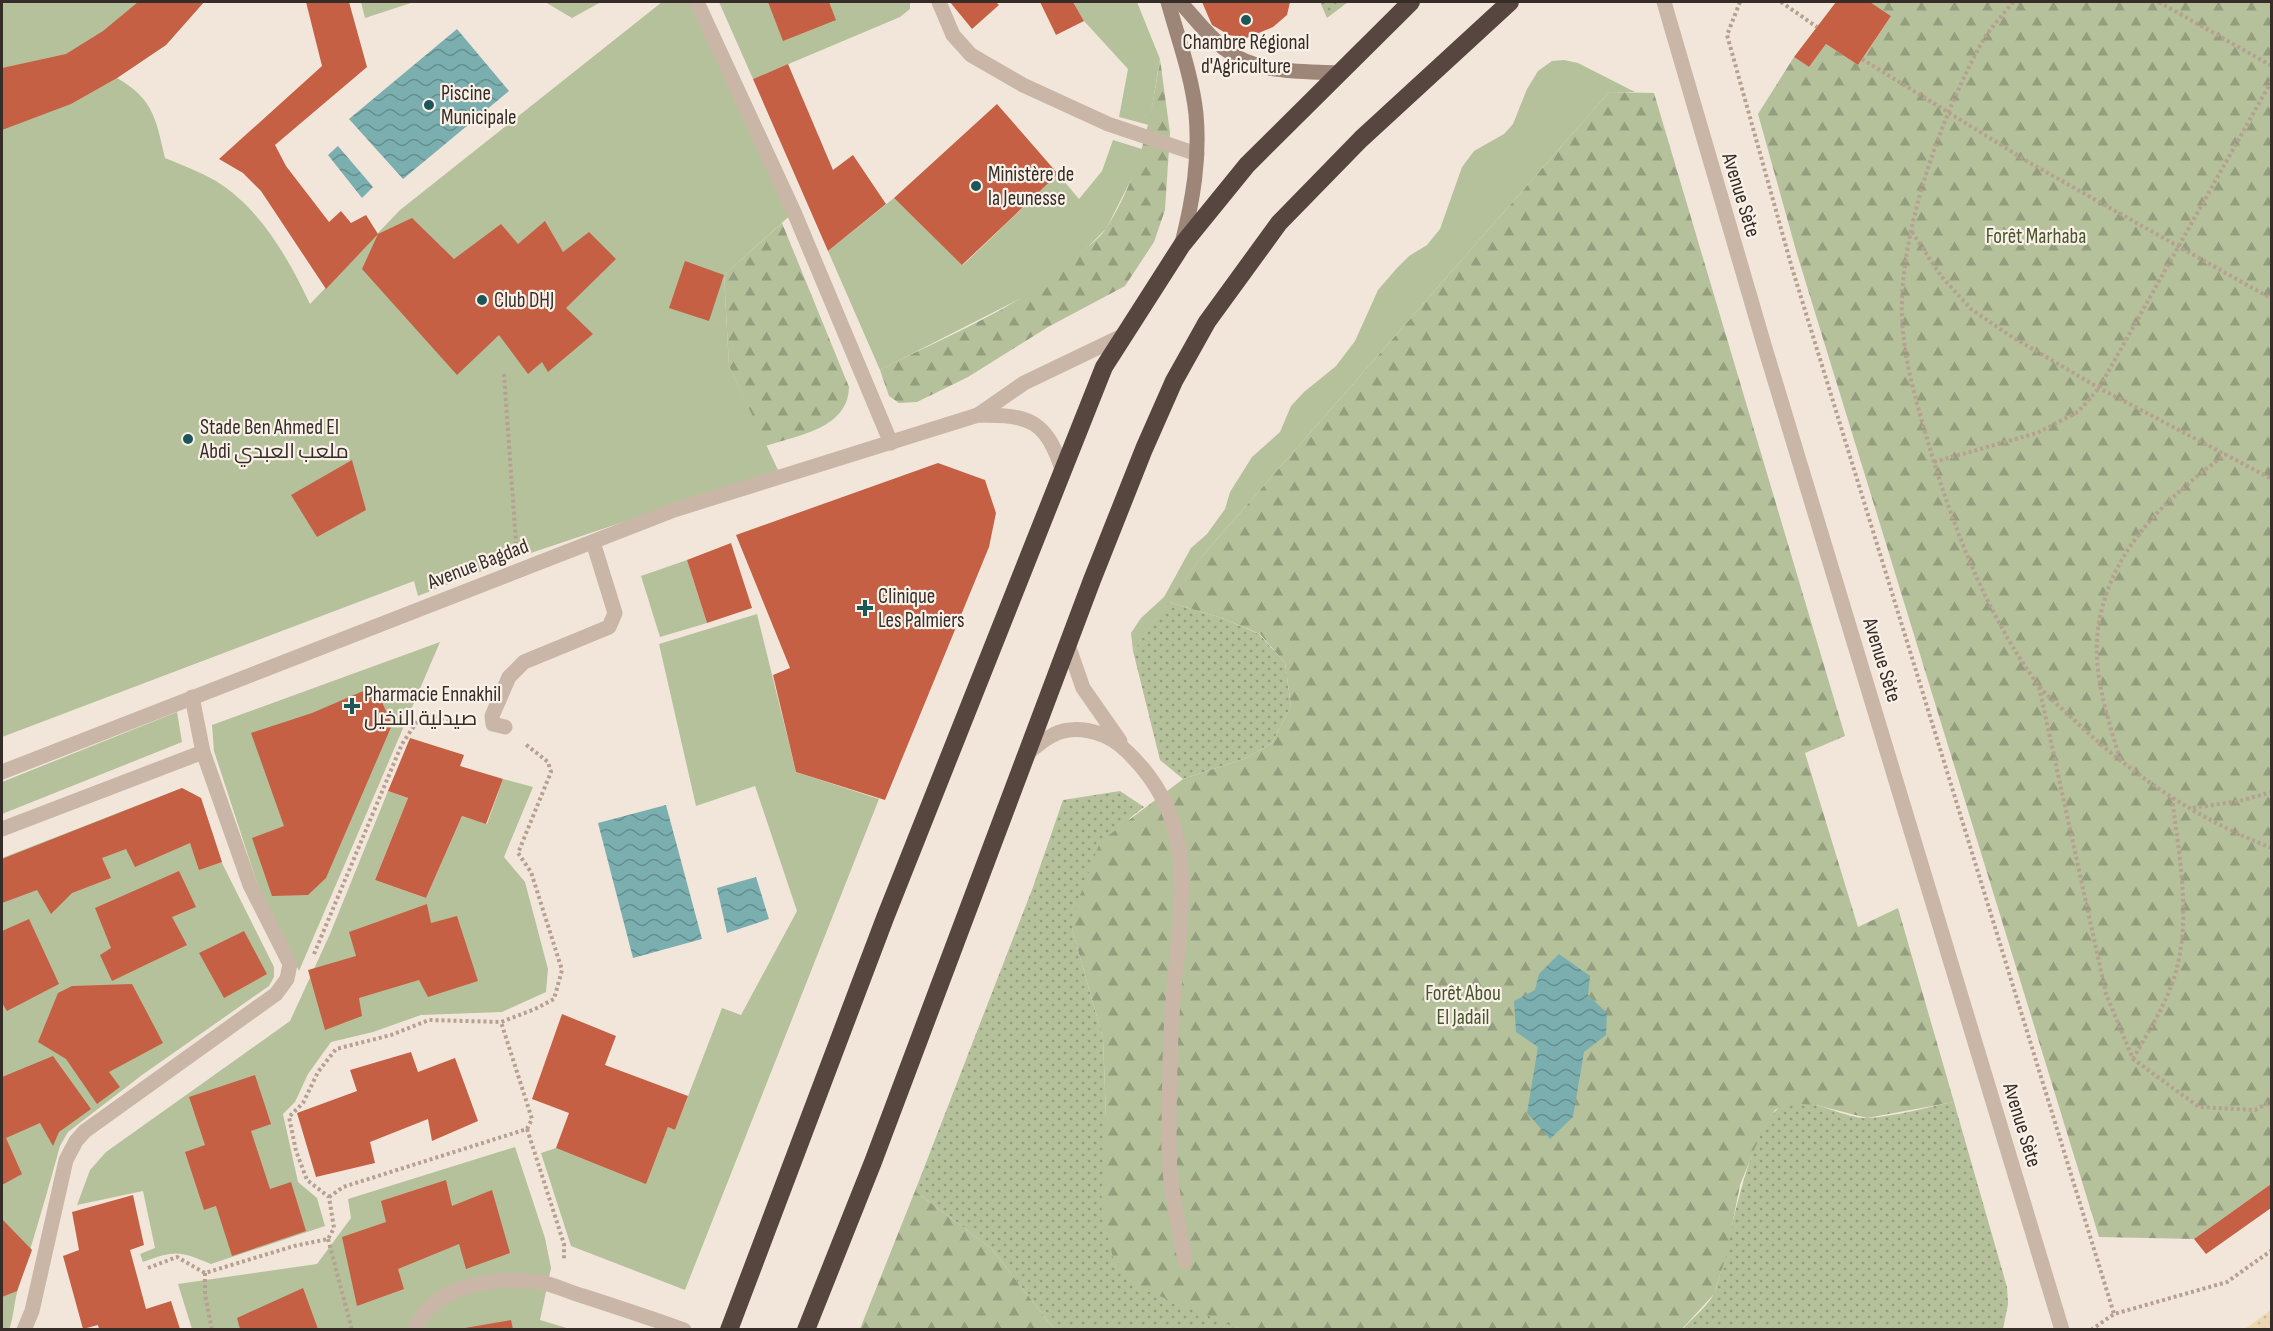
<svg xmlns="http://www.w3.org/2000/svg" width="2273" height="1331" font-family="'Sofia Sans Condensed',Cairo,sans-serif">
<style>
.grass{fill:url(#grass-dots)}
.forest{fill:url(#forest-firs)}
.sand{fill:url(#sand-dots)}
.garden{fill:#b5c19b}
.water{fill:url(#water-waves)}
.building{fill:#c66045}
.lines{fill:none;stroke-linecap:round;stroke-linejoin:round}
.path{stroke:#b6a091;stroke-width:4;stroke-dasharray:3 3;stroke-linecap:butt}
.lane{stroke:#cab6a7;stroke-width:15}
.street{stroke:#cab6a7;stroke-width:15}
.secondary{stroke:#9d8578;stroke-width:15}
.highway{stroke:#57463f;stroke-width:18}
.poi-dot{fill:#1d5658;stroke:#f9f1e8;stroke-width:2}
.labels{text-anchor:middle;dominant-baseline:central;stroke-width:4.5;stroke-linejoin:round;paint-order:stroke}
.poi-label{font-size:21px;fill:#362c28;stroke:#f9f1e8;text-anchor:start}
.street-label{font-size:21px;fill:#362c28;stroke:#f9f1e8}
.park-label{font-size:21px;fill:#47552b;stroke:#f9f1e8}
</style>
<defs>
<pattern id="grass-dots" width="8" height="8" patternUnits="userSpaceOnUse" patternTransform="scale(1.5)"><rect width="8" height="8" fill="#b5c19b"/><path d="M2 2h.1M6 6h.1" fill="none" stroke="#949d7e" stroke-width="1.8" stroke-linecap="round"/></pattern>
<pattern id="forest-firs" width="22" height="20" patternUnits="userSpaceOnUse" patternTransform="scale(1.5)"><rect width="22" height="20" fill="#b5c19b"/><path d="M5 1l3.5 6h-7zM16 11l3.5 6h-7z" fill="#949d7e"/></pattern>
<pattern id="sand-dots" width="8" height="8" patternUnits="userSpaceOnUse" patternTransform="scale(1.5)"><rect width="8" height="8" fill="#edd7b2"/><path d="M2 2h.1M6 6h.1" fill="none" stroke="#ccb999" stroke-width="1.8" stroke-linecap="round"/></pattern>
<pattern id="water-waves" width="16" height="10" patternUnits="userSpaceOnUse" patternTransform="scale(1.5)"><rect width="16" height="10" fill="#7aaeaf"/><path d="M0 5q4-4 8 0t8 0" fill="none" stroke="#658e8e"/></pattern>
</defs>
<rect width="100%" height="100%" fill="#f2e6db"/>
<g class="grass">
<polygon points="1320,2 1348,2 1327,18"/>
<polygon points="1168,602 1222,618 1259,634 1285,663 1291,706 1272,743 1244,759 1183,779 1160,760 1133,651"/>
<polygon points="1120,791 1144,807 1130,818 1072,929 1103,1038 1106,1118 1224,1321 1240,1329 1054,1329 992,1249 915,1191 1033,887 1063,800"/>
<path d="M1954,1102l53,185 1,17 -5,25 -321,1c10,-12 28,-25 33,-39 14,-36 33,-178 73,-188 24,-6 55,16 81,15 28,-2 58,-11 85,-16z"/>
</g>
<g class="forest">
<polygon points="1870,2 2271,2 2271,1184 2194,1239 2099,1237 1797,254 1758,114 1794,57 1809,67 1826,44 1858,65 1891,16"/>
<path d="M1160,59l10,74 -5,77 -11,32 -29,44 -77,41 -80,50 -51,25 -18,1 -10,-7 -9,-26c70,-36 148,-65 204,-120 8,-7 18,-14 23,-23 33,-52 44,-108 53,-168z"/>
<polygon points="1609,92 1654,93 1845,736 1805,753 1858,927 1898,908 1954,1102 1867,1118 1816,1105 1788,1103 1775,1110 1759,1138 1740,1185 1726,1256 1714,1294 1682,1329 1240,1329 1142,1289 1113,1258 1101,1206 1106,1118 1103,1038 1072,929 1077,904 1100,842 1183,779 1244,759 1272,743 1291,706 1285,663 1260,634 1222,618 1168,602 1203,555"/>
<path d="M782,223l67,164c-1,42 -51,48 -83,59l-37,-80 -5,-91z"/>
<polygon points="915,1191 992,1249 1054,1329 860,1329"/>
</g>
<polygon class="sand" points="2271,1310 2271,1329 2245,1329"/>
<g class="garden">
<path d="M2,2h202l-38,43 -49,33c37,21 39,42 48,80 17,7 35,14 51,23 45,28 72,77 94,123l90,-94 262,-208h35l97,210 -70,63 5,91 49,104 -268,90 -92,36 -4,-15 -412,156z"/>
<polygon points="361,2 414,2 365,18"/>
<polygon points="545,2 601,2 572,18"/>
<polygon points="719,2 910,2 910,9 900,17 753,79"/>
<polygon points="1073,2 1137,2 1160,59 1149,125 1119,117 1128,69 1084,21"/>
<polygon points="1564,60 1578,63 1635,92 1609,92 1203,555 1133,651 1131,633 1141,618 1164,597 1191,548 1207,534 1225,509 1230,492 1252,457 1280,432 1291,406 1304,392 1336,366 1355,341 1378,290 1397,268 1409,256 1427,245 1440,229 1462,167 1474,151 1504,134 1513,124 1527,89 1538,71 1552,61"/>
<polygon points="1113,140 1142,149 1138,166 1106,229 1068,266 1033,292 880,370 828,251 894,198 963,265 1058,174 1079,199 1102,171"/>
<polygon points="687,560 707,623 660,637 641,576"/>
<polygon points="757,614 796,772 879,799 685,1290 571,1246 541,1153 556,1148 646,1183 668,1127 675,1130 722,1008 741,1015 797,911 755,786 696,806 659,644"/>
<polygon points="440,642 299,971 258,886 214,751 212,725"/>
<polygon points="177,712 182,742 2,814 2,782"/>
<path d="M503,779l30,8 -29,70 21,25 23,87 -2,23 -44,20 -81,3 -48,17 -42,10 -23,32 -13,28 -12,12 15,68 19,16 8,28 -114,38c-32,-13 -35,-14 -68,-2l-3,-8 15,-6 -12,-57 -66,14 13,-35 16,-18 184,-131 40,-87 58,-143 20,7 -33,82 51,18 36,-82 25,8z"/>
<path d="M182,788l19,10 21,65 52,104v10l-5,9 -127,89 -74,57 -8,14c-13,48 -27,95 -42,143 -4,13 -4,27 -9,41l-7,-1v-471z"/>
<polygon points="515,1147 545,1238 551,1268 540,1320 570,1329 192,1329 178,1284 317,1264 351,1218 348,1199"/>
</g>
<g class="water">
<polygon points="457,29 509,91 403,179 349,119"/>
<polygon points="338,146 373,187 362,198 328,155"/>
<polygon points="666,805 702,939 633,958 598,823"/>
<polygon points="756,877 769,919 727,933 717,888"/>
<polygon points="1559,954 1590,976 1588,995 1607,1013 1606,1035 1584,1052 1573,1117 1550,1139 1527,1113 1538,1047 1516,1032 1514,1001 1535,990 1539,974"/>
</g>
<g class="building">
<polygon points="138,2 204,2 166,45 117,78 71,104 2,130 2,68 66,54 103,31"/>
<polygon points="306,2 349,2 367,67 275,145 286,166 329,222 341,211 351,223 366,215 378,234 412,218 454,259 501,224 518,244 545,221 563,252 589,232 616,259 566,308 593,334 548,372 542,362 528,374 499,335 457,375 362,269 378,234 326,289 261,191 243,173 219,159 322,66"/>
<polygon points="768,2 829,2 836,20 783,41"/>
<polygon points="950,2 996,2 999,5 972,29"/>
<polygon points="1040,2 1073,2 1084,21 1056,35"/>
<polygon points="1202,2 1290,2 1287,15 1273,27 1244,39 1229,35 1212,25"/>
<polygon points="1836,2 1870,2 1891,16 1858,65 1826,44 1809,67 1794,57"/>
<polygon points="788,64 833,170 853,155 886,204 828,251 753,79"/>
<polygon points="997,104 1058,174 962,265 894,198"/>
<polygon points="685,261 724,275 709,321 669,308"/>
<polygon points="352,460 366,510 317,537 291,495"/>
<polygon points="938,463 985,480 996,513 989,547 885,800 796,772 773,675 790,668 736,535"/>
<polygon points="731,543 752,608 707,623 687,560"/>
<polygon points="375,686 392,725 326,878 308,895 272,896 252,838 284,826 251,733 312,713"/>
<polygon points="410,738 464,755 460,766 503,779 486,824 462,816 426,898 375,880 408,798 388,791"/>
<polygon points="182,788 201,798 222,862 199,870 190,843 135,867 126,849 102,858 111,878 72,893 51,914 37,890 2,903 2,859"/>
<polygon points="179,871 196,907 172,917 187,945 112,981 100,955 111,948 95,908"/>
<polygon points="427,904 431,923 457,916 478,981 428,997 419,980 359,998 362,1016 325,1030 308,970 356,956 349,932"/>
<polygon points="29,919 59,984 7,1011 2,1003 2,931"/>
<polygon points="244,931 267,974 224,998 199,953"/>
<polygon points="132,984 163,1043 109,1072 120,1087 97,1104 66,1059 38,1042 58,993 72,986"/>
<polygon points="562,1014 616,1036 605,1065 688,1096 675,1130 668,1127 646,1184 556,1148 569,1113 532,1099"/>
<polygon points="411,1052 418,1072 455,1058 478,1121 432,1141 428,1119 370,1142 375,1163 316,1177 297,1113 357,1091 350,1070"/>
<polygon points="53,1056 91,1109 59,1132 53,1146 40,1123 6,1138 22,1174 2,1185 2,1077"/>
<polygon points="255,1075 271,1124 251,1131 270,1189 291,1182 306,1231 232,1256 216,1206 204,1210 185,1152 205,1145 189,1097"/>
<polygon points="446,1180 452,1206 492,1190 510,1253 466,1269 459,1244 398,1269 404,1289 357,1306 342,1237 386,1222 381,1201"/>
<polygon points="2271,1184 2271,1208 2206,1254 2194,1239"/>
<polygon points="133,1195 144,1245 130,1250 146,1309 171,1301 180,1329 99,1329 98,1325 83,1329 63,1256 79,1250 72,1212"/>
<polygon points="2,1219 32,1250 17,1291 2,1297"/>
<polygon points="303,1288 318,1329 240,1329 237,1318"/>
<polygon points="511,1320 513,1329 465,1329 465,1328"/>
</g>
<g class="lines">
<g class="path">
<polyline points="1740,2 1727,35 1792,268 2114,1314"/>
<polyline points="1781,2 1817,27"/>
<path d="M2013,2c-10,13 -23,26 -31,40 -39,71 -78,178 -80,259 -2,51 15,103 29,151 24,81 57,164 107,233 9,11 22,22 33,32 58,56 125,102 201,131"/>
<polyline points="2159,2 2272,66"/>
<polyline points="1862,59 2030,163 2272,299"/>
<polyline points="1912,232 1941,276 1971,309 2009,335 2099,388 2272,479"/>
<polyline points="504,374 516,543"/>
<polyline points="1934,462 2037,433 2078,412 2099,388 2272,80"/>
<polyline points="2039,687 2106,994 2133,1059 2199,1107 2255,1110 2272,1101"/>
<path d="M2120,759c-12,-40 -28,-87 -22,-130 11,-79 67,-130 128,-175"/>
<polyline points="2193,808 2239,801 2272,792"/>
<polyline points="314,954 402,744 418,720 426,714 466,724"/>
<path d="M2133,1059c14,-26 31,-51 40,-78 20,-59 6,-124 -1,-184"/>
<polyline points="527,1129 564,1244 564,1261"/>
<polyline points="329,1197 343,1187 527,1129 532,1119 501,1022"/>
<polyline points="328,1239 352,1330"/>
<polyline points="148,1268 177,1257 205,1273 294,1246 328,1239 334,1228 329,1197 307,1180 296,1151 289,1117 303,1103 318,1072 336,1049 391,1035 429,1020 501,1022 535,1009 554,999 562,970 531,872 518,853 551,772 548,762 524,743"/>
<polyline points="205,1273 205,1295 212,1330"/>
<polyline points="2091,1330 2114,1314 2227,1282 2272,1250"/>
</g>
<path class="lane" d="M414,1330c21,-46 80,-54 125,-48 14,2 30,10 44,14 34,11 67,22 101,34"/>
<g class="street">
<polyline points="697,2 794,212 891,443"/>
<polyline points="939,2 953,35 971,55 1023,85 1108,124 1197,154"/>
<polyline points="1664,2 1765,348 2062,1330"/>
<polyline points="978,415 1024,383 1122,336"/>
<polyline points="1068,645 1083,688 1120,741"/>
<polyline points="192,697 203,752"/>
<polyline points="505,727 493,724 492,716 509,677 524,662 609,627 615,613 593,542"/>
<path d="M1027,753c8,-5 17,-14 26,-18 21,-11 51,-4 68,11 88,77 56,170 51,271 -3,44 -3,88 -3,132 0,37 10,76 16,112"/>
<path d="M2,772l672,-262 304,-95c53,0 68,5 85,57"/>
<polyline points="2,829 203,752 250,885 290,964 287,979 276,994 85,1131 76,1141 66,1160 32,1311 24,1330"/>
</g>
<g class="secondary">
<path d="M1168,2c10,36 24,74 28,112 4,44 -3,86 -14,129"/>
<path d="M1180,2c15,16 28,34 45,47 31,25 75,22 112,24"/>
</g>
<g class="highway">
<polyline points="729,1330 885,918 1104,367 1182,245 1247,165 1411,2"/>
<polyline points="806,1330 873,1162 1092,580 1144,449 1174,381 1207,322 1279,223 1361,139 1510,2"/>
</g>
</g>
<g class="poi-dot">
<circle cx="1246" cy="20" r="6"/>
<circle cx="429" cy="105" r="6"/>
<circle cx="976" cy="186" r="6"/>
<circle cx="482" cy="300" r="6"/>
<circle cx="188" cy="439" r="6"/>
<path d="M862 599h6v6h6v6h-6v6h-6v-6h-6v-6h6z"/>
<path d="M349 697h6v6h6v6h-6v6h-6v-6h-6v-6h6z"/>
</g>
<g class="labels">
<g class="poi-label">
<text x="1246" y="42" text-anchor="middle">Chambre Régional<tspan x="1246" dy="24">d'Agriculture</tspan></text>
<text x="441" y="93">Piscine<tspan x="441" dy="24">Municipale</tspan></text>
<text x="988" y="174">Ministère de<tspan x="988" dy="24">la Jeunesse</tspan></text>
<text x="494" y="300">Club DHJ</text>
<text x="200" y="427">Stade Ben Ahmed El<tspan x="200" dy="24">Abdi ملعب العبدي</tspan></text>
<text x="878" y="596">Clinique<tspan x="878" dy="24">Les Palmiers</tspan></text>
<text x="364" y="694">Pharmacie Ennakhil<tspan x="364" dy="24">صيدلية النخيل</tspan></text>
</g>
<g class="street-label">
<text transform="translate(1741 195) rotate(73)">Avenue Sète</text>
<text transform="translate(478 564) rotate(-21)">Avenue Bagdad</text>
<text transform="translate(1882 660) rotate(73)">Avenue Sète</text>
<text transform="translate(2022 1125) rotate(73)">Avenue Sète</text>
</g>
<g class="park-label">
<text x="2036" y="236">Forêt Marhaba</text>
<text x="1463" y="993">Forêt Abou<tspan x="1463" dy="24">El Jadail</tspan></text>
</g>
</g>
<rect width="2273" height="1331" fill="none" stroke="#362c28" stroke-width="6"/>
</svg>
